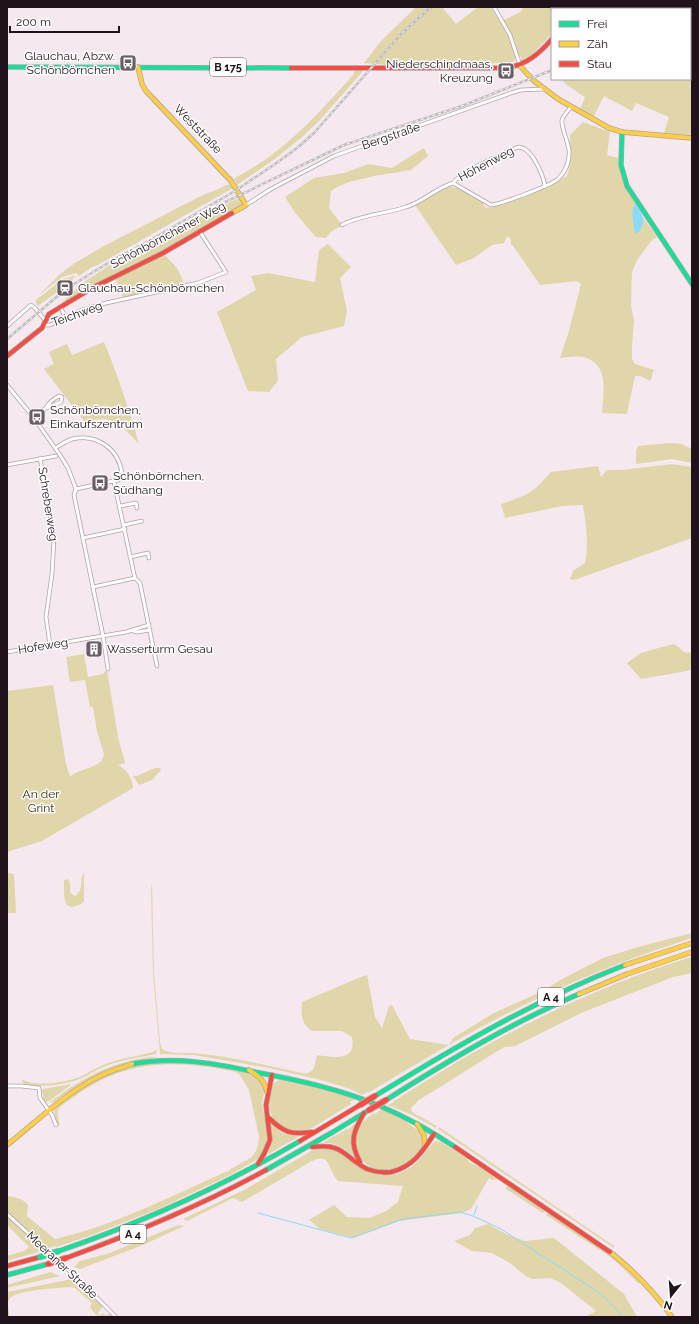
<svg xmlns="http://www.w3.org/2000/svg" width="699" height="1324" font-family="Raleway,sans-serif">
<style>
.green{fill:#e0d6aa}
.water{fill:#8cd9f8}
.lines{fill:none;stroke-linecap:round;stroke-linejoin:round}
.stream{stroke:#8cd9f8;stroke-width:1}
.street-casing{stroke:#afa2a9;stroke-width:4.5}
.fast-casing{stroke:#afa2a9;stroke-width:5.5}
.slow-casing{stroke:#afa2a9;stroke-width:5.5}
.jam-casing{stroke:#afa2a9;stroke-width:5.5}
.street{stroke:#fefcfd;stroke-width:3}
.fast{stroke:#16e098;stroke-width:4}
.slow{stroke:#ffcf43;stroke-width:4}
.jam{stroke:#f24e42;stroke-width:4}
.rail-casing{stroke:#c0bdbf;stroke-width:2.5}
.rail{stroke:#fff;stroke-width:1;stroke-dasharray:3;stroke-linecap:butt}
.fast-bridge-casing{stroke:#c2aeb9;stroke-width:7;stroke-linecap:butt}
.jam-bridge-casing{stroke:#c2aeb9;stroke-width:7;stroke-linecap:butt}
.fast-bridge{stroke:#16e098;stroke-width:5.5}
.jam-bridge{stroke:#f24e42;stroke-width:5.5}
.labels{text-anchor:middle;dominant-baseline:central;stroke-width:3;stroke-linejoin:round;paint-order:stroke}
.shield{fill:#fff;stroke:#63595f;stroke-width:1}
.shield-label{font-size:11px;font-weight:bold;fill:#20121a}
.poi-label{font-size:12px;fill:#20121a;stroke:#fff;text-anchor:start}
.street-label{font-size:12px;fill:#20121a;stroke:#fff}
.park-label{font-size:12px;fill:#322e03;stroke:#fff}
</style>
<rect width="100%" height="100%" fill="#f5e8ef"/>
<g class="green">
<polygon points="416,7 442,7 456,24 478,7 491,7 500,22 520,12 524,7 575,7 573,9 552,9 552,34 531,55 522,60 520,55 515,58 514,62 483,64 465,60 449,65 387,65 364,63 380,42"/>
<polygon points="690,65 692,66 692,135 664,133 669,117 636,103 632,111 604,96 593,118 580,110 585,97 567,85 561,79 690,79"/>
<path d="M355,70h9l-45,51 -18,17 -29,23 -35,24 -3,-7c48,-23 83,-63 119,-103z"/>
<path d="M583,122l27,10 -3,23 11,3 3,19 14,26 -2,3 8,24 2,-13 14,20 -5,3 -15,20 -5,12 -1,34 3,14 -2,27v12l3,5 19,6 -4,11 -10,-5h-5l-8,38 -25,-1c1,-18 7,-45 -13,-54 -9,-4 -20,-2 -29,-1l9,-27 12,-47 -4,-3 -37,4 -26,-38 -3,-3v-5l-4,-3 -3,7 -12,2 -18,13 -18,7 -41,-60 34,-19 11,3 23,13 2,6 8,-1 55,-20 19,-11 4,-16 -1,-25z"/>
<polygon points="424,148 428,156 411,170 374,176 349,182 337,187 331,191 329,208 342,225 332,231 326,238 316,237 296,214 285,197 314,178 344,173 368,164 392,168"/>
<path d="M229,184l4,4 -137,78 -4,1 -13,9 -3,-3 -14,4 -24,19 22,-22 15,-11 27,-16 93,-48c11,-6 23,-9 34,-15z"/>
<polygon points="239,198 242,203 241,206 163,252 54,310 84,282 113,263 123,259 154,240 179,227"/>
<polygon points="328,244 351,267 340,278 347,311 344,326 302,337 276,359 278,381 269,392 248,391 217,312 256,290 251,276 268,273 315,282 319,250"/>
<polygon points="163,253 177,268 185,285 124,300 115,277"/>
<polygon points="74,276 76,276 72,279 73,280 38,306 36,303 36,300 63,279"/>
<path d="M104,342c14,34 25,67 35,102 -9,-10 -21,-24 -36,-25 -6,0 -13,2 -19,2l-40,-52 10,-5 -5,-12 18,-8 5,11z"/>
<polygon points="669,443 682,444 692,449 692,463 672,459 636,464 636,451 638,446"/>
<path d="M672,464l20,3v71l-115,41 -7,1 3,-9 12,-8c4,-20 1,-39 -2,-58l-21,1 -57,12 -4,-14c27,-9 31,-10 50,-32l47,-6 3,11 6,-7h16z"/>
<path d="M673,644c9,3 8,11 19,8v18l-51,9 -14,-16 14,-10z"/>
<path d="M84,654l4,23 15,-3 4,-4 11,67 7,26 -7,2c9,5 15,13 15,23l-91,53 -35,11v-161l46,-6 13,79 4,13c9,-10 32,-7 34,-23l-7,-23 -4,-24h-3l-5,-27 -15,2 -4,-25z"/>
<polygon points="155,768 160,768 161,770 152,780 139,785 133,776 137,776"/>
<path d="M84,872v30c-22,14 -20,-6 -20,-22l4,-1 2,5v8l4,4 3,-1c7,-7 2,-15 7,-23z"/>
<polygon points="7,873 14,874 16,913 7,913"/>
<path d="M152,884l2,89 6,69 2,7c7,5 22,4 31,4 38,3 75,13 113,21 11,-5 8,-9 11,-19 16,2 40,8 35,-18l-10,-6h-30c-11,-7 -11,-17 -10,-29l59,-25 6,-2 8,42 7,11 7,-22 3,-1 18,34 39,6 4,-7 41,-25 51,-23 19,-12 39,-20 35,-11 54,-14v5c-67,21 -132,48 -194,80 -44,23 -87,49 -130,75l-1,-1 -5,3 -11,-6 -34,-10 -48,-11 -75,-13 -34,-1 -7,-80 -2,-85z"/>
<path d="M692,957v16l-19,4 -92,36 -66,33 -11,1 -85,53 -8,8 1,4 25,14 -1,2 -24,-13 -24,-10 6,-3v-1c28,-17 56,-36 86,-52 67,-37 138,-70 212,-92z"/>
<path d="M157,1050l-1,4c-15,3 -30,5 -45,10 -13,4 -24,13 -37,17 -11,3 -42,9 -52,1v-3c12,9 47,3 60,-3 11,-6 21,-12 33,-15 14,-5 29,-5 42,-11z"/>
<path d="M149,1057h8l-2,1c-40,5 -69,20 -101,44l-5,1c31,-24 60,-40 100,-46z"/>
<path d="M178,1061c27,3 58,5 82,18l5,9 -3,15 1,8 6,19v10l-8,17 -31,18 -72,34 -69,27 -33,11 -1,-1 -7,2 -41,-37v-15c8,1 15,2 21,9l-1,11 28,23c61,-14 116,-43 173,-68l1,2v-3l23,-13 4,-6 2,-6 1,-8 -10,-47 -9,-15 -4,-3c-59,-13 -112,-13 -162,25 -14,10 -20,10 -14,28l-2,1c-2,-6 -5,-12 -3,-17 4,-5 9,-8 14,-12 32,-26 69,-35 109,-36z"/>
<path d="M280,1080l51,11 24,8 -5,3 1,2 -39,24c-32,14 -55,-19 -37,-46z"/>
<polygon points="72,1084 49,1101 46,1102 44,1101 42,1090 43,1089"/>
<path d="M382,1109l22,11 17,13 2,14c-3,4 -6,9 -9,12 -18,14 -45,17 -56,-5 -3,-7 -5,-14 -3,-21 3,-9 12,-15 19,-20l1,1z"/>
<path d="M272,1123l10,10 18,3 -16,9h-1l-15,10c2,-14 7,-14 2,-31z"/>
<path d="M354,1124l1,1v32c-10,-7 -17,-15 -30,-14l-1,-1 23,-13 1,1z"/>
<polygon points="439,1127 614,1246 614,1248 438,1129"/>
<path d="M435,1141l6,1 25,16 4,5 10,4 24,16 -8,-4 -4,1 -3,-2 -18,31 -9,4 -63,8 -45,17 -34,-9 -11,-9 25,-15 13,12 22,1 17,-7 12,-9 5,-16 -65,-5c-11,-12 -7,-30 -28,-19l-68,40 -9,-4 -46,23 -4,-2 61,-29 69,-40 11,-3h10l34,25c19,6 37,3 51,-12 5,-6 10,-13 16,-19z"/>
<polygon points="507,1184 545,1211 543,1213 506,1189"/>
<polygon points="549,1213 610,1255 639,1282 639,1284 612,1258 546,1215"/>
<polygon points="7,1217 43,1250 35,1253 7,1261 7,1256 24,1251 29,1247 7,1225"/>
<polygon points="488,1224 506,1234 525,1241 554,1238 624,1294 637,1317 585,1317 596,1311 561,1283 551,1278 533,1279 527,1277 510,1263 492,1253 472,1251 454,1241 470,1235 475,1228"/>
<polygon points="178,1225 184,1226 143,1245 80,1269 74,1267 80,1261 110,1253"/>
<polygon points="50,1272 60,1276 7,1288 7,1285"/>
<path d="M72,1279l31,27 -5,7 2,3 3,-3 3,3 4,-3 4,4c-12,0 -18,1 -24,-10l2,-4 -17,-15 -5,-1c-12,1 -55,3 -61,12 -2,4 0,13 1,18h-3v-25z"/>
</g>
<path class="water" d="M635,203c2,4 6,8 7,12 3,6 0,17 -7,19 -1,-9 -5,-23 0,-31z"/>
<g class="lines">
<g class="stream">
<polyline points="258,1213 351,1238 403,1219 460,1212 473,1216 501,1229 601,1294 623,1317"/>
<polyline points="474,1215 477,1206"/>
</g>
<g class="street-casing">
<g id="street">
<polyline points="494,7 510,35 520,65"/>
<path d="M453,183c9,-12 50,-29 65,-36 14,0 25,28 27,39"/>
<polyline points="246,205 271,189 334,156 511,93 521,90 544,89"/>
<path d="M342,225c14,-9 47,-12 64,-18 17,-5 30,-19 47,-24l38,22c10,-1 62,-20 68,-27 7,-7 11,-18 10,-28 -1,-9 -8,-22 -7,-30 1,-4 6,-9 9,-13"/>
<polyline points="61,308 65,317"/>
<polyline points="44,325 50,325 80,311 106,303 198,283 226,272 200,232"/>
<polyline points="7,326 31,305 34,307 45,320"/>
<polyline points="7,385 34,418 60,455 68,468 76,489 74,495 103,636 108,669"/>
<path d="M34,418l12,-10 15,-6 1,-5 -3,-1c-6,3 -10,6 -13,12"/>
<path d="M55,448c6,-3 11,-7 17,-9 25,-6 47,10 50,35l-4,6 -42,9"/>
<polyline points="40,458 54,539 52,574 46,617 50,645"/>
<polyline points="7,465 56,456"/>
<polyline points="114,482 134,574 135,578 140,583 157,666"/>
<polyline points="120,506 136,503 137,508"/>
<polyline points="124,525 142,521"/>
<polyline points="83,538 125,529"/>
<polyline points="130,557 148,553 149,558"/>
<polyline points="93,587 135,578"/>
<polyline points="133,631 137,632 150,630"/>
<polyline points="7,652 126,632 149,625"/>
<polyline points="7,1086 21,1086 39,1088 40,1098 52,1115 56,1125"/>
<polyline points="7,1214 75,1276 116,1317"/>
</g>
</g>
<g class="fast-casing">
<g id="fast">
<polyline points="7,67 291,68"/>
<polyline points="622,132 621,165 627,186 692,284"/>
<path d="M132,1064c42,-8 82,-1 123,8 42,8 85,17 125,34 26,11 51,25 75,41"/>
<path d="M375,1096c80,-49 162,-97 250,-131"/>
<path d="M386,1100c62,-39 125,-77 193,-106"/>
<polyline points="266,1170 333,1132 369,1110"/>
<path d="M59,1251c84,-29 164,-65 241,-110"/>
<polyline points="7,1275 48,1264"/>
</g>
</g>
<g class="slow-casing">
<g id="slow">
<polyline points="520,66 533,80 558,99 609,128 622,132 692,138"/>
<polyline points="138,67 142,84 146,91 231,181 246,205 232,213"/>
<polyline points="625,965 692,943"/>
<polyline points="579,994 627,974 692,952"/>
<path d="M249,1070c10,6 16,11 18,22"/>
<polyline points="417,1124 424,1135 425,1147"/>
<path d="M7,1145c29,-23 57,-51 91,-68 11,-6 22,-9 34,-13"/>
<path d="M610,1252c21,16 47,43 62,65"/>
</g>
</g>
<g class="jam-casing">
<g id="jam">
<polyline points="577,9 579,7"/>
<path d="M291,68h215c20,-3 33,-14 46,-29"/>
<polyline points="7,356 42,328 49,314 94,287 163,253 232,213"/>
<path d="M269,1118c15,15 23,17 43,14"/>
<polyline points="300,1141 360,1105"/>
<path d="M312,1147c33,-4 30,9 55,22 8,3 16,4 24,3 22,-5 32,-21 43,-38"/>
<polyline points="455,1147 610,1252"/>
<path d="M360,1162c-11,-20 -7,-30 4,-49"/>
<polyline points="258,1164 264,1154 270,1140 266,1105 272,1075"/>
<path d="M66,1258c69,-25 136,-53 200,-88"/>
<polyline points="7,1266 40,1257"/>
</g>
</g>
<use href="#street" class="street"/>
<use href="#fast" class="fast"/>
<use href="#slow" class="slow"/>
<use href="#jam" class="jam"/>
<g class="rail-casing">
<g id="rail">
<polyline points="690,56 692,56"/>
<polyline points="217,206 344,145 462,106 552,70"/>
<polyline points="7,339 66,289 113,260 154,238 235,191 278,162 297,148 314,133 402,33 431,7"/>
</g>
</g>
<use href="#rail" class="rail"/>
<g class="fast-bridge-casing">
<polyline id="fast-bridge" points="40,1257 59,1251"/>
</g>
<g class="jam-bridge-casing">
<g id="jam-bridge">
<polyline points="360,1105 375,1096"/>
<polyline points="369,1110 386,1100"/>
<polyline points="48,1264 66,1258"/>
</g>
</g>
<use href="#fast-bridge" class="fast-bridge"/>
<use href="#jam-bridge" class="jam-bridge"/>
</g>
<defs>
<g id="bus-square" transform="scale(0.9)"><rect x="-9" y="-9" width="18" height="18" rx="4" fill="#6b5d65" stroke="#fff"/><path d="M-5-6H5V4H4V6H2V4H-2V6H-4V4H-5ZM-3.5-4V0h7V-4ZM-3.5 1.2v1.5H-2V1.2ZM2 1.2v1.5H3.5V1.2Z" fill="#fff"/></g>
<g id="station-square" transform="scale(0.9)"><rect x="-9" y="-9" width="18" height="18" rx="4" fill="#6b5d65" stroke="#fff"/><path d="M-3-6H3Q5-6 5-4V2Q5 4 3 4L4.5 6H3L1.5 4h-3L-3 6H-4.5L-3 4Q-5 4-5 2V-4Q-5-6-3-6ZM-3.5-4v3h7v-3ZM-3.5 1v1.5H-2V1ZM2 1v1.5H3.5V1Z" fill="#fff"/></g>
<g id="building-square" transform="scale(0.9)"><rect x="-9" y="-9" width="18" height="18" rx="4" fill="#6b5d65" stroke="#fff"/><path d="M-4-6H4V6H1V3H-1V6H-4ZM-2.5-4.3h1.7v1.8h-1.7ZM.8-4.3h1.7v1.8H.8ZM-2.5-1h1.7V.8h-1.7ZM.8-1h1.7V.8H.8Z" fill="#fff"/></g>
</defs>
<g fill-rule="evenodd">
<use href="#bus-square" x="128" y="63"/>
<use href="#bus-square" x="506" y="71"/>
<use href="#station-square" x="65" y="288"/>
<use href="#bus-square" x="37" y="417"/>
<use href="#bus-square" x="100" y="483"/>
<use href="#building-square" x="94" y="649"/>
</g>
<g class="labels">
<g class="shield">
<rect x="210" y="58" width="36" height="18" rx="3"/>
<rect x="538" y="988" width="26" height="18" rx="3"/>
<rect x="120" y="1225" width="26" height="18" rx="3"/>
</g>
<g class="shield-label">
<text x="228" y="67">B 175</text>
<text x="551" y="997">A 4</text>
<text x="133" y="1234">A 4</text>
</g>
<g class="poi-label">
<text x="115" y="56" text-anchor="end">Glauchau, Abzw.<tspan x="115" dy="14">Schönbörnchen</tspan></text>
<text x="493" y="64" text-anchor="end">Niederschindmaas,<tspan x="493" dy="14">Kreuzung</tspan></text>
<text x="78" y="288">Glauchau-Schönbörnchen</text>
<text x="50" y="410">Schönbörnchen,<tspan x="50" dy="14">Einkaufszentrum</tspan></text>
<text x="113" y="476">Schönbörnchen,<tspan x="113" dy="14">Südhang</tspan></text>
<text x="107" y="649">Wasserturm Gesau</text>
</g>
<g class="street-label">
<text transform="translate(198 129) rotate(46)">Weststraße</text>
<text transform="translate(391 136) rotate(-19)">Bergstraße</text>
<text transform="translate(486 164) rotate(-28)">Höhenweg</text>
<text transform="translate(168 235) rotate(-28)">Schönbörnchener Weg</text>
<text transform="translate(77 314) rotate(-20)">Teichweg</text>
<text transform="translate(48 504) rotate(81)">Schreberweg</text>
<text transform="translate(43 646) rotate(-9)">Hofeweg</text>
<text transform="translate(62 1265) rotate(43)">Meeraner Straße</text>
</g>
<g class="park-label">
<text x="41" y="794">An der<tspan x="41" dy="14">Grint</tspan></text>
</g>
</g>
<rect width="699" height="1324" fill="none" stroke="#20121a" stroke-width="16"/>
<rect x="551" y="8" width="140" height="72" fill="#ffffff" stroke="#a6a0a3"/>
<rect x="559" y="21" width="20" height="6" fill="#16e098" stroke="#a6a0a3"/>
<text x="587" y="28" font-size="12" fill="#20121a">Frei</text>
<rect x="559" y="41" width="20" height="6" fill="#ffcf43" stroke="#a6a0a3"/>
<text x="587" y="48" font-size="12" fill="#20121a">Zäh</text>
<rect x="559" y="61" width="20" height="6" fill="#f24e42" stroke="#a6a0a3"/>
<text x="587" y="68" font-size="12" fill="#20121a">Stau</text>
<g transform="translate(671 1296) rotate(197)" stroke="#ffffff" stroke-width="3" paint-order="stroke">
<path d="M0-3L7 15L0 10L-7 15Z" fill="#20121a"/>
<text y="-6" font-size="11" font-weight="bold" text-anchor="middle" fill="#20121a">N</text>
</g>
<path d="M10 26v6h109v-6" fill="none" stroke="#20121a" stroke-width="2"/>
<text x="16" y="26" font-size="12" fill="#20121a" stroke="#ffffff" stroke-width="3" paint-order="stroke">200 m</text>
</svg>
